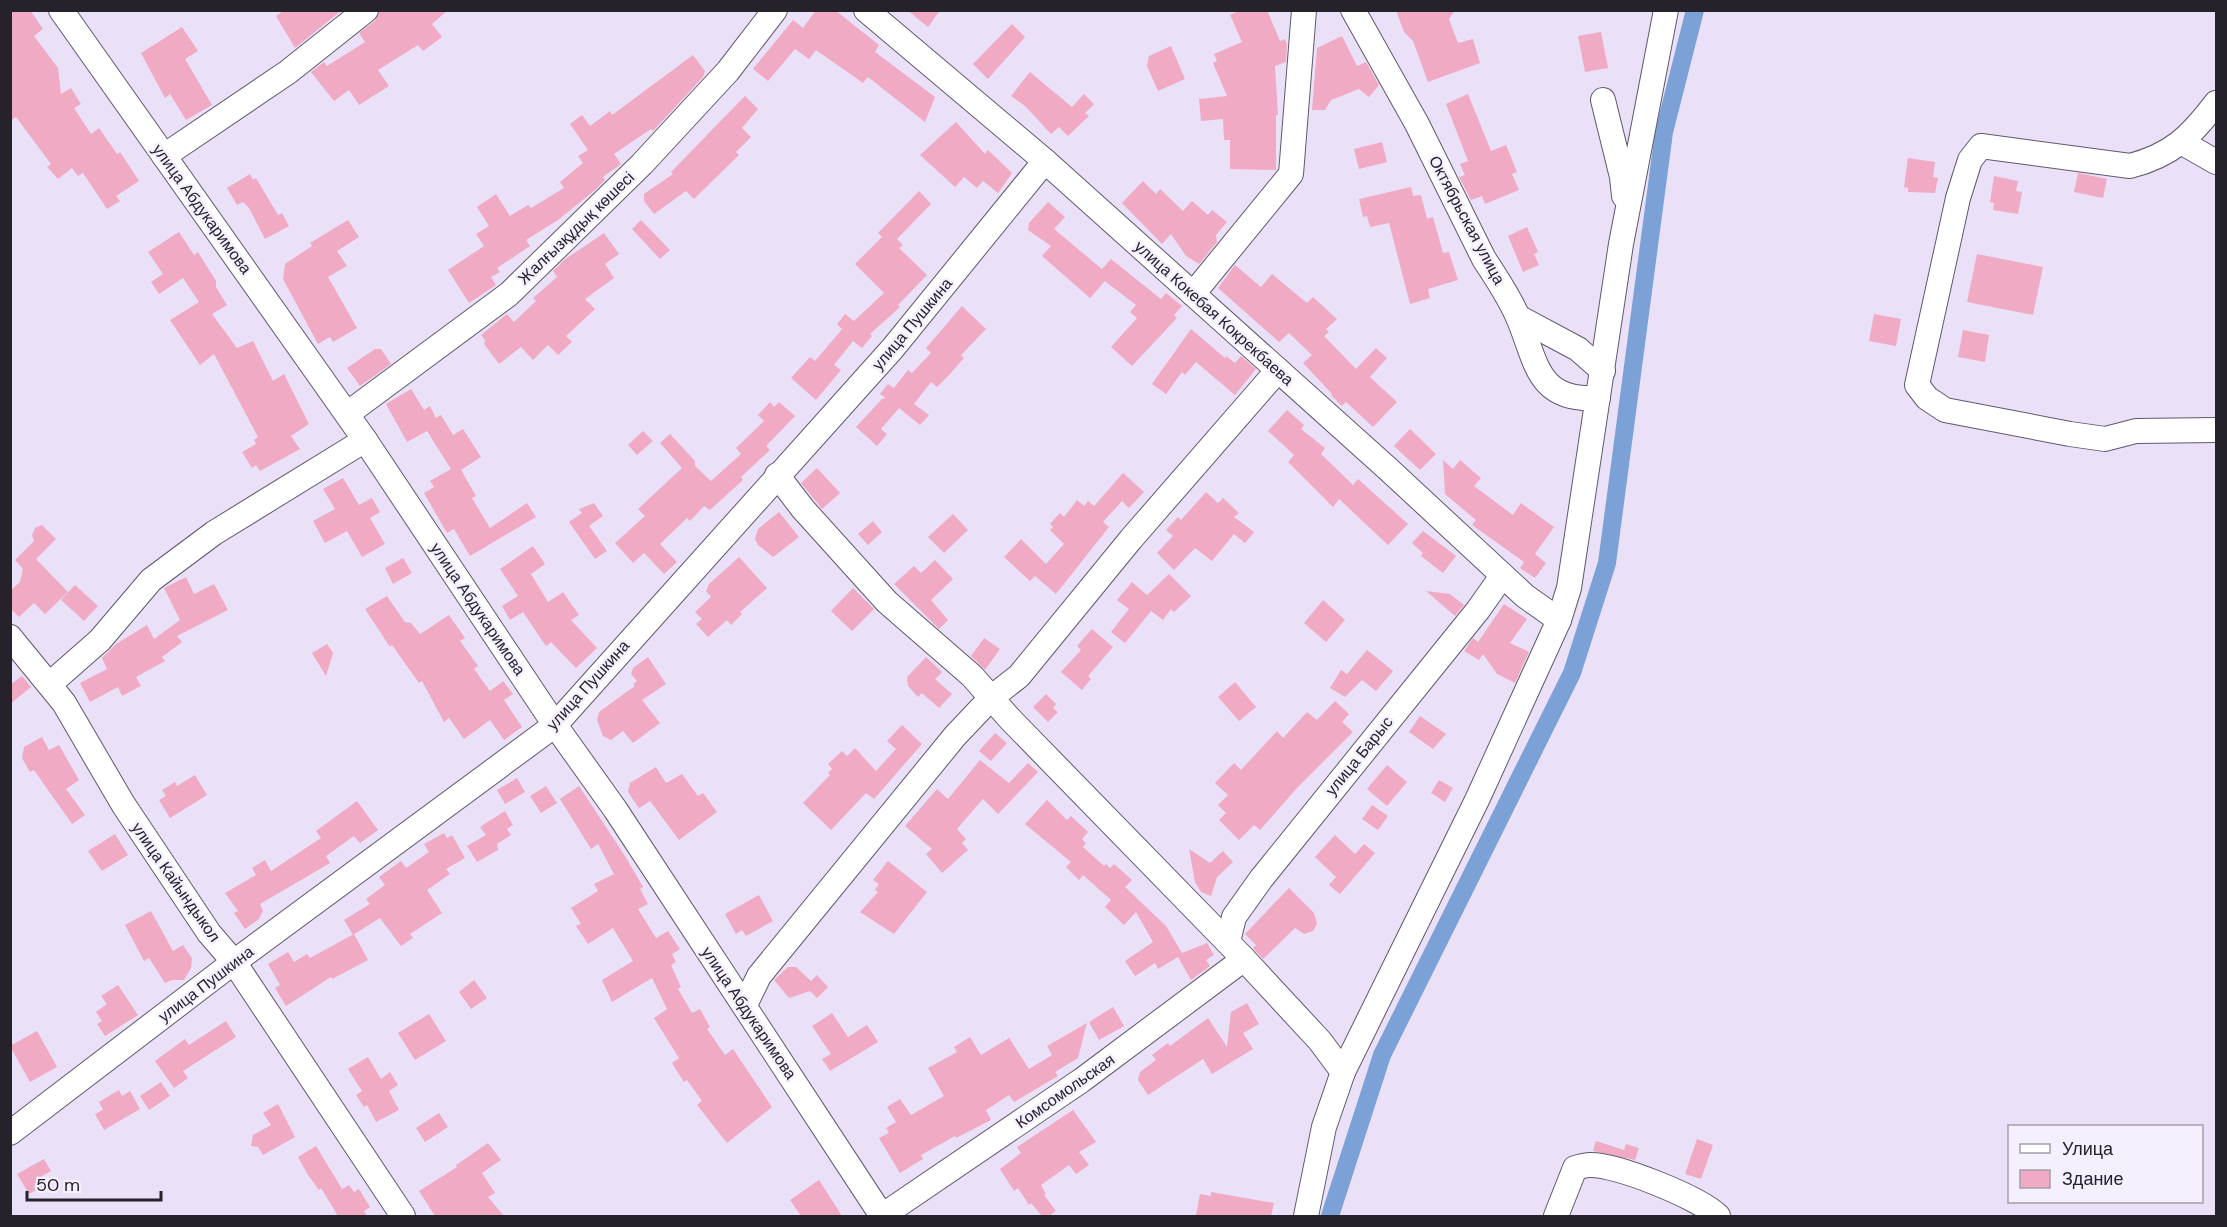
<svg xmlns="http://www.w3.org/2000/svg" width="2227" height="1227" font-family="'DM Sans',sans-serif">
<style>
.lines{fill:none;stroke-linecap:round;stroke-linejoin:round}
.canal{stroke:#7ca1d6;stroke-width:18}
.building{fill:#f0aac4}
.minor-casing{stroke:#60586b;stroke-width:26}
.minor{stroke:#fff;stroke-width:24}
.labels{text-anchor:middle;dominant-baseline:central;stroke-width:5;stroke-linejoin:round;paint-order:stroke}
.street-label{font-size:16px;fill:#26222b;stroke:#f6f0fe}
</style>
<rect width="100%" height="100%" fill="#eae1f8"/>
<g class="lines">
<polyline class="canal" points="1330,1216 1382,1055 1572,673 1607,563 1664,132 1695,10"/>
</g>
<g class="building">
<polygon points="10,10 30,10 43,29 34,36 58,68 61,94 71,88 81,104 74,108 91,134 99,128 117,154 120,152 139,181 116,196 120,201 107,209 83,173 78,176 72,168 58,179 47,167 51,164 16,117 10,121"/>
<polygon points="285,10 342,10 295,48 276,16"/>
<polygon points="380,10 448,10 432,24 442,37 423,51 418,45 378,70 389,86 359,105 349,90 334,101 311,72 324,62 327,66 365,42 359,33 375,21"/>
<polygon points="816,10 835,10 879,45 875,52 935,97 925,122 868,77 863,83 816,50 809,59 795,49 768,81 753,69 793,20 803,28"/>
<polygon points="907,10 940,10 928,27"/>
<polygon points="1241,10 1267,10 1280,41 1285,39 1287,45 1286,62 1275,66 1278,115 1276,115 1276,170 1230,169 1230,140 1224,140 1223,119 1201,121 1199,99 1227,96 1213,63 1217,61 1214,54 1242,42 1230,15"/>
<polygon points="1396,10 1455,10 1449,19 1458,43 1473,39 1480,63 1428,82 1413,41 1404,32"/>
<polygon points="1012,24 1025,37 988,79 973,64"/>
<polygon points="182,27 198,51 185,59 212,105 186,120 170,94 165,98 141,53"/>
<polygon points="1601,32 1608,68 1585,72 1578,36"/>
<polygon points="1342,36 1357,66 1366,62 1379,85 1369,97 1359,89 1331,100 1325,110 1312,110 1317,48"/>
<polygon points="1171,46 1185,79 1158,91 1147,66 1149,56"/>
<polygon points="693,55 705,71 703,77 653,131 651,129 614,154 621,164 603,177 605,180 595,190 558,220 526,240 530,246 497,268 500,272 491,277 496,285 469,303 448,270 484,246 476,234 489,226 477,207 496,194 510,216 528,205 531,208 564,188 560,182 583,163 578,156 588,150 570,124 582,115 590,126 610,111 612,115"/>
<polygon points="1030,72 1072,107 1084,94 1094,104 1085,113 1089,116 1068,136 1059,127 1051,134 1025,106 1011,96"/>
<polygon points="1468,94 1491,151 1506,145 1517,172 1512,174 1519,190 1485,204 1482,196 1471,200 1459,177 1465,175 1460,164 1468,161 1446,104"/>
<polygon points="745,96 758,109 742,128 751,137 736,152 739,155 694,199 686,191 654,214 644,201 644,194 673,174 671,172"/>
<polygon points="956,122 985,154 988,150 1012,173 998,193 983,181 977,188 964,177 955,187 920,155"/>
<polygon points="1382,142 1387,162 1359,169 1354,149"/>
<polygon points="1908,158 1935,162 1933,177 1938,178 1935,193 1908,192 1908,188 1904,187"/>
<polygon points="2078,173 2107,179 2103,198 2074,192"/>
<polygon points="250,174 253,180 256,178 278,215 282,213 289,226 265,239 249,208 243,202 237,205 227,188"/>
<polygon points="1994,176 2018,181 2016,191 2022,192 2018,214 1993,210 1994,203 1990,202"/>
<polygon points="1143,181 1156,194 1160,189 1183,211 1192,201 1208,215 1212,210 1227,222 1216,235 1217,242 1199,264 1186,256 1171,234 1162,244 1122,203"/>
<polygon points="1411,187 1413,196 1421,195 1427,219 1433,217 1443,253 1449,252 1458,280 1428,289 1430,298 1410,304 1389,223 1370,227 1367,216 1363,217 1359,199"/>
<polygon points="919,191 931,204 897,239 903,245 899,248 927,275 898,305 900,307 870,334 872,336 862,348 853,341 834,365 841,370 816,400 791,378 810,357 815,361 838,334 842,329 837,324 845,314 854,321 884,293 855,264 882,237 878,233"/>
<polygon points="1048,202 1065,217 1054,229 1102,269 1111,259 1161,299 1166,293 1182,306 1174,315 1177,318 1132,366 1111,347 1137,318 1130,312 1136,305 1105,281 1090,298 1042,256 1051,246 1028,230 1029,223"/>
<polygon points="348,220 359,237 337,251 347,266 328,277 357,328 333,342 330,337 318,344 283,279 285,264 312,246 310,243"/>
<polygon points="641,220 670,250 660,259 632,229"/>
<polygon points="1527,227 1538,252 1534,254 1539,265 1523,272 1508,236"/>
<polygon points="179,232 194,255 198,252 216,281 216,287 227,305 212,314 237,348 253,341 273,381 284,374 309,424 291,436 300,449 260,471 256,465 252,468 242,452 256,444 254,440 258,437 214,354 200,365 170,320 199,302 183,278 159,294 151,282 163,274 148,252"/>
<polygon points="604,233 619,254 605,264 614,278 585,299 595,309 566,336 572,342 558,355 548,345 533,360 521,347 499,364 484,344 485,340 481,335 507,314 514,322 536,301 533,298 557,277 553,271 564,260"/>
<polygon points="1977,254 2043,267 2033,315 1967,302"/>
<polygon points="1235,265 1261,287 1272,274 1307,303 1313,297 1337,319 1326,329 1329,332 1324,336 1356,369 1376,348 1387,358 1370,377 1397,402 1373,427 1346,402 1342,406 1331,395 1332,394 1303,363 1312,355 1289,333 1279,342 1218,288"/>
<polygon points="962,306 986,329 961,355 964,358 949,375 937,387 931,382 914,404 929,415 920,425 899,408 881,429 887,434 877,446 856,427 882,399 886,398 880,394 888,384 894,388 908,370 912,373 931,353 926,348"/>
<polygon points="1874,314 1901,319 1896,346 1869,341"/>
<polygon points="1191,329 1225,358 1226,356 1235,363 1241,356 1256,369 1235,395 1196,362 1185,375 1182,372 1166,394 1152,384"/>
<polygon points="1963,330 1989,335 1985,362 1958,357"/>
<polygon points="375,349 381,349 391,364 360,386 347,368"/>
<polygon points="411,389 424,410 430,406 436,418 441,415 453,435 463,429 481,457 461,470 476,496 472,498 490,528 527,503 536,517 470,556 454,529 447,533 424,493 434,487 430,481 451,469 427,431 407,442 386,404"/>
<polygon points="770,402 774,407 779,402 795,416 766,446 770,450 741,477 743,480 710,510 704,506 690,521 687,518 660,544 677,562 664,574 644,553 633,563 615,543 645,516 638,509 682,468 660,443 670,434 695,461 695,466 711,481 741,454 736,448 764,421 758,415"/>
<polygon points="1287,410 1304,425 1301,429 1325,448 1321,454 1353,485 1358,479 1408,524 1388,545 1339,499 1333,507 1288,462 1294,455 1268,431"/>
<polygon points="1410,429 1436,454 1420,470 1394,446"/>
<polygon points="643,431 653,441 637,455 628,445"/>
<polygon points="1443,460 1453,469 1460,460 1481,478 1474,486 1513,515 1521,503 1554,527 1535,554 1546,563 1535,578 1520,568 1524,562 1472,525 1476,520 1445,494"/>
<polygon points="817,468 840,493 822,509 801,483"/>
<polygon points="1123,473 1144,492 1129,508 1122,501 1103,522 1109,527 1056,594 1035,576 1030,581 1004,557 1021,539 1046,564 1064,544 1050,530 1053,527 1050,524 1060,513 1064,517 1077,500 1084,506 1088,501 1094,506"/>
<polygon points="343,478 359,505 372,498 380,512 370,518 385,544 362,557 347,531 325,543 313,521 335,509 323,489"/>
<polygon points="1206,492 1218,503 1223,498 1239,513 1234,517 1254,532 1245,543 1234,534 1212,561 1195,548 1174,570 1157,553 1173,536 1166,530 1178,517 1181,520"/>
<polygon points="594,503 603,516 589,526 607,551 595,559 569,522 582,513 579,509"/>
<polygon points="779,512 799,537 773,557 758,545 755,539 758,529"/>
<polygon points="953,514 968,530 944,553 928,537"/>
<polygon points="873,521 882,532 868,545 858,534"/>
<polygon points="42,525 56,539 36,559 68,592 45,614 34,603 19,617 10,608 10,591 20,582 23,569 15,560 34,541 32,535 35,528"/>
<polygon points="1423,531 1456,556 1443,573 1421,556 1423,553 1412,543"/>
<polygon points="533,546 545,564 531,574 548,602 563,592 579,615 571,620 597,648 576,668 551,642 546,646 523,612 510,620 502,606 518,596 500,569"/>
<polygon points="739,557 767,588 740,612 742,614 731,625 727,620 708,637 696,624 702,619 695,612 711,597 706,591 709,584"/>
<polygon points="403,558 412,573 393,584 385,568"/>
<polygon points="935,560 953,579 931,600 948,620 939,629 894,584 914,566 921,573"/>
<polygon points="1169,574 1191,596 1174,612 1171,609 1163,620 1151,611 1125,643 1111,632 1129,609 1117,600 1132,582 1147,595"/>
<polygon points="186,577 194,594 214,584 228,610 177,636 182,642 162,657 165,661 136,677 141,686 122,696 118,687 90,702 80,683 107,669 102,658 116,644 147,625 154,639 180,620 164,588"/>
<polygon points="75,585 98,606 84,621 61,600"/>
<polygon points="853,588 874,609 852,631 831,611"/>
<polygon points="1426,591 1450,594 1464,605 1455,616"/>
<polygon points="387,596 405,622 411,623 420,634 449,615 465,638 460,641 478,666 474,669 490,691 503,681 513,694 504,700 522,727 504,740 490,720 464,739 449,718 444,722 422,681 419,683 392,645 390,647 365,609"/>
<polygon points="1323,600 1345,620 1326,642 1304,623"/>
<polygon points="1504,604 1527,619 1510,643 1529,652 1515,683 1497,674 1483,654 1479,660 1464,651 1473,638 1478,642"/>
<polygon points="1092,629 1113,647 1088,676 1091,679 1082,690 1061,672 1081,650 1077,646"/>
<polygon points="984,638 1000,649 985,670 971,656"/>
<polygon points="327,644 333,653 326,676 312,653"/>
<polygon points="1367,650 1393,671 1376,691 1362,680 1345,697 1330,688 1341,670 1347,674"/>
<polygon points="648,657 666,684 642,700 660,723 633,743 623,731 611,740 603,736 597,720 599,712 635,686 633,684 637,681 631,674 633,668"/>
<polygon points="926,657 942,672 935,679 952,694 939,708 922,693 918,697 908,686 907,677"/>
<polygon points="22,676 31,687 10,704 10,685"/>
<polygon points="1235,682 1256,707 1239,721 1218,697"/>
<polygon points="1046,694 1056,704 1053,708 1058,712 1048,722 1033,707"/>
<polygon points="1335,701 1349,714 1342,722 1353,732 1297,788 1260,830 1254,825 1239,840 1219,820 1226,813 1218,805 1228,795 1215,783 1234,763 1241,770 1277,731 1283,738 1307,712 1317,720"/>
<polygon points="1420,716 1446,734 1433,749 1409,732"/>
<polygon points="902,725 922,744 874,799 866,793 831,830 803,803 830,775 828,773 832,769 828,764 842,751 847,756 855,748 876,771 896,749 887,741"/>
<polygon points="995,733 1007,743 991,761 979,751"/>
<polygon points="42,737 49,750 59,745 79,780 66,789 85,815 72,824 34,770 30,772 22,758 24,747"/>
<polygon points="980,760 1009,783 1028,763 1038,772 998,814 983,799 975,808 957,829 966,839 962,843 968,850 942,873 926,854 932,849 905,826 937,789 948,799"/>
<polygon points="1387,765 1407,782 1387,806 1367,789"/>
<polygon points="656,767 666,783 682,774 698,796 703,793 717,812 679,840 650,801 639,808 628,792 630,783"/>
<polygon points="195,775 207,795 170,818 159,800 166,796 162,790 175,782 177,786"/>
<polygon points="517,778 525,792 505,804 497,790"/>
<polygon points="1439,780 1453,788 1445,802 1431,793"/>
<polygon points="546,786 557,803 541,813 530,796"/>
<polygon points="579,786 625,856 643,887 640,889 648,904 638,909 656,938 668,931 680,949 672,954 676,962 671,965 681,987 678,989 692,1013 700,1009 710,1027 707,1029 725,1055 733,1049 772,1107 727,1143 697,1105 702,1101 687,1080 684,1082 672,1063 679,1058 654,1018 667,1009 652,978 612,1002 602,980 633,961 613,928 588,944 576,926 581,924 571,908 598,891 594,884 614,874 598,844 591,849 560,799"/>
<polygon points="1047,800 1067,820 1071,816 1088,832 1082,839 1086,843 1083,847 1104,866 1106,864 1110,868 1114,864 1132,880 1125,887 1166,926 1182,953 1207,943 1214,955 1206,960 1210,966 1191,980 1178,957 1158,969 1155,963 1135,976 1125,961 1153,942 1136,912 1124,925 1105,907 1111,900 1083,875 1079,880 1066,867 1071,862 1025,824"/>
<polygon points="357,801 378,830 360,843 354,836 326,856 330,863 260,904 263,911 259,919 245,929 234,913 238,911 225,893 256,875 252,868 265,860 271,871 321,838 316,831"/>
<polygon points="1372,805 1388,816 1378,830 1362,819"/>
<polygon points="505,811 513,825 507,829 511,835 497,844 498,850 477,862 467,846 486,835 480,827"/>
<polygon points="444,833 447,838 452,835 465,858 446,869 450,874 427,890 442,913 410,934 413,938 401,946 380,918 353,935 344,920 370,904 366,899 385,885 379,877 401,861 406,868 429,852 424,844"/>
<polygon points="115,834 128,855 102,871 88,851"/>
<polygon points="1335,835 1355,854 1364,844 1375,853 1340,894 1329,885 1336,877 1315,857"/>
<polygon points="1189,849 1210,863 1223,851 1233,862 1217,877 1211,896 1201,892 1195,882"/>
<polygon points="888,861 927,892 894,934 860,912 878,892 875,890 879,884 873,880"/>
<polygon points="1289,888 1314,913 1317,924 1313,931 1304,934 1295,928 1263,959 1253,948 1256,945 1245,934"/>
<polygon points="759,895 773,921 746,936 742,930 736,934 725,914"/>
<polygon points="151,911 173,951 183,945 192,958 191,968 184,980 172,980 165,983 149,958 144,961 125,925"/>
<polygon points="354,934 368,960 332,979 331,977 286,1006 275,988 280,985 268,964 288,952 294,962 307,954 310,958"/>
<polygon points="788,967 796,967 811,981 817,975 828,987 817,998 810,991 789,998 774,980"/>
<polygon points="474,980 487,998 471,1009 459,992"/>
<polygon points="118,985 138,1015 105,1036 97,1024 102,1021 96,1012 107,1004 101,996"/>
<polygon points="1247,1003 1259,1024 1243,1033 1253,1049 1212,1074 1203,1059 1148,1095 1138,1080 1140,1072 1156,1060 1152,1055 1168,1043 1170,1046 1208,1018 1227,1047 1231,1012"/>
<polygon points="1113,1007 1124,1026 1099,1040 1089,1022"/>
<polygon points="832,1013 848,1037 867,1025 878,1042 830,1071 822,1059 831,1054 812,1026"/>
<polygon points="429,1014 446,1041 415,1060 398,1033"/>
<polygon points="226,1021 236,1037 183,1071 188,1078 174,1088 155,1061 185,1039 189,1045"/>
<polygon points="1087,1023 1078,1058 1055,1072 1058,1076 1014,1102 1009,1095 986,1110 991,1120 956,1138 955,1136 921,1155 923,1159 900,1173 879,1138 889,1133 886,1128 896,1122 887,1107 900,1099 911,1115 944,1096 928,1068 957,1052 954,1047 970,1037 981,1055 1009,1038 1029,1069 1052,1055 1047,1046"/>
<polygon points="37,1031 57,1067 30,1082 10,1046"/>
<polygon points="368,1057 381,1079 390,1072 398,1085 389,1091 399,1110 376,1122 367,1105 364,1107 356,1095 362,1091 348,1069"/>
<polygon points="161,1082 170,1096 149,1110 140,1096"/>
<polygon points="119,1090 122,1096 130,1091 140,1109 104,1130 95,1114 103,1110 99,1102"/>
<polygon points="278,1104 295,1137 263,1155 258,1147 251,1146 253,1135 271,1125 263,1113"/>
<polygon points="1073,1110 1096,1142 1079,1152 1089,1165 1076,1174 1069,1165 1041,1185 1046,1194 1044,1195 1056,1211 1049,1216 1042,1216 1031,1203 1029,1205 1018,1188 1014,1191 1000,1169 1021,1153 1017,1147"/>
<polygon points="439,1113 448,1127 425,1142 416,1128"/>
<polygon points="1697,1139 1713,1145 1701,1179 1685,1174"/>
<polygon points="1596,1141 1624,1150 1626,1144 1639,1148 1635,1160 1593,1151"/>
<polygon points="488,1143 501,1160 482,1173 495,1193 488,1197 504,1216 435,1216 419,1191 457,1167 456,1165"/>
<polygon points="316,1146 342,1189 349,1185 354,1192 359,1189 370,1207 364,1211 367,1216 338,1216 321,1188 319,1190 308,1175 298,1157"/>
<polygon points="44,1159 51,1171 42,1176 47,1184 29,1194 17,1174"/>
<polygon points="819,1180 842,1216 801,1216 790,1200"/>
<polygon points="1211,1192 1274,1203 1271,1216 1196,1216 1200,1194 1211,1196"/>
</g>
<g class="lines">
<g class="minor-casing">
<g id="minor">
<polyline points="61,10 365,440 555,725 615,809 882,1216"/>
<polyline points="866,10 1045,161 1387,468 1525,596 1559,620"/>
<path d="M1353,10l64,114 67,135c12,18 24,36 33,56 20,45 18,87 81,83"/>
<polyline points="1603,100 1622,177 1624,196"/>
<path d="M2216,103c-26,34 -44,52 -86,63l-149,-20 -11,14 -12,38 -41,187 10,13 18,12 125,24 35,5 31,-8 80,-1"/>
<polyline points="2181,142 2216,162"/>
<polyline points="164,156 288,72 366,10"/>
<polyline points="1193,294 1291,174 1304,10"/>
<polyline points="1518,317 1578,349 1603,371"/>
<polyline points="347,414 509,294 642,164 728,71 775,10"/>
<polyline points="777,475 803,509 887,602 972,676 1010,719 1244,959 1320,1041 1343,1072"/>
<polyline points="10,637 64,703 123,804 209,933 234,962 403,1216"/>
<polyline points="51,683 100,640 151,580 214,533 365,440"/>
<polyline points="1228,942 1234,917 1261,879 1478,610 1502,576"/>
<polyline points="745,1005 759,976 955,736 991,698 1019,676 1131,539 1278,370"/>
<polyline points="10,1133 234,962 555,725 893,348 1045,161"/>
<polyline points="882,1216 1082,1080 1244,959"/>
<polyline points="1306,1216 1324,1127 1343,1072 1477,800 1559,620 1569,588 1621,244 1666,10"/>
<path d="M1556,1216l19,-48c4,-1 10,-3 14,-3 25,-2 111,33 129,51"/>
</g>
</g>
<use href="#minor" class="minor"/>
</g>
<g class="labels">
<g class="street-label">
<text transform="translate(202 209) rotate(54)">улица Абдукаримова</text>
<text transform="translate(1467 220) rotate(62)">Октябрьская улица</text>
<text transform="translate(576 228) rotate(-44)">Жалғызқұдық көшесі</text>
<text transform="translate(1214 313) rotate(42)">улица Кокебая Кокрекбаева</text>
<text transform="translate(912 324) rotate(-50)">улица Пушкина</text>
<text transform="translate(478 609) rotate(56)">улица Абдукаримова</text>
<text transform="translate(588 685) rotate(-48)">улица Пушкина</text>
<text transform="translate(1359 756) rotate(-51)">улица Барыс</text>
<text transform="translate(176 882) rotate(55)">улица Кайындыкол</text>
<text transform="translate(206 984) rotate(-37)">улица Пушкина</text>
<text transform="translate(749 1013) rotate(56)">улица Абдукаримова</text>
<text transform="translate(1065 1091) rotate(-35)">Комсомольская</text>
</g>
</g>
<rect width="2227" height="1227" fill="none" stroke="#26222b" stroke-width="24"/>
<rect x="2008" y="1125" width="195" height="78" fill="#f6f0fe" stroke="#a39eaa" stroke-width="1.5"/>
<rect x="2020" y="1144" width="30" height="9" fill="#ffffff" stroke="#a39eaa" stroke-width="1.5"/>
<text x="2062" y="1155" font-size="18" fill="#26222b">Улица</text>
<rect x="2020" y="1170" width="30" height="18" fill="#f0aac4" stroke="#a39eaa" stroke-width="1.5"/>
<text x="2062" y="1185" font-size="18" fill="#26222b">Здание</text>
<path d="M27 1191v9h134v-9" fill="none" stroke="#26222b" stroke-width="3"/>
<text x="36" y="1191" font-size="18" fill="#26222b" stroke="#f6f0fe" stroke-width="4.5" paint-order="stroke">50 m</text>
</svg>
